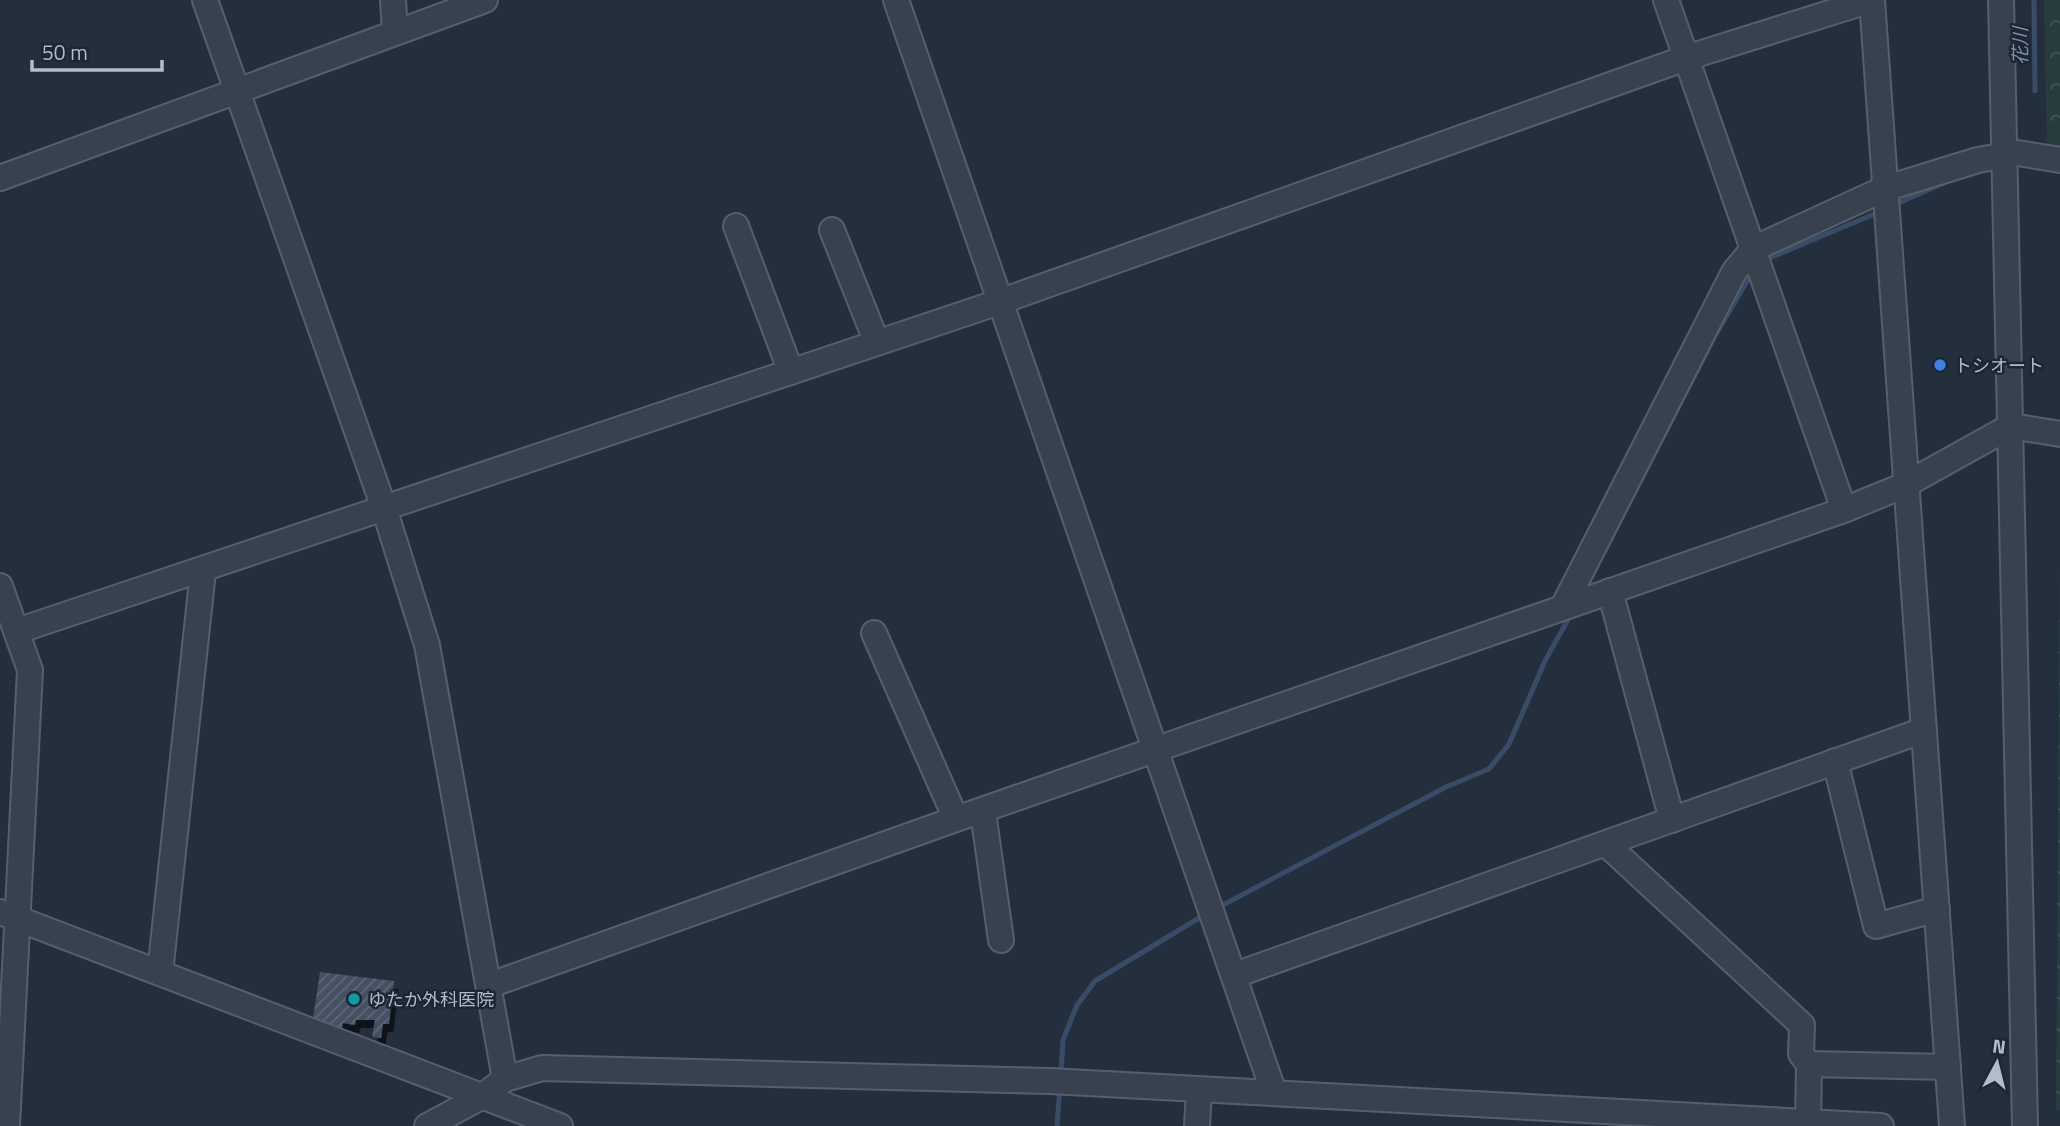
<svg xmlns="http://www.w3.org/2000/svg" width="2060" height="1126" font-family="'Titillium Web','Noto Sans JP',sans-serif">
<style>
.forest{fill:url(#forest-crowns)}
.lines{fill:none;stroke-linecap:round;stroke-linejoin:round}
.stream{stroke:#394c67;stroke-width:5}
.building{fill:url(#building-hatch);filter:url(#shadow)}
.minor-casing{stroke:#565f6c;stroke-width:28}
.minor{stroke:#38414e;stroke-width:24}
.shop-dot{fill:#3f7fe0;stroke:#1d2633;stroke-width:2.5}
.culture-dot{fill:#0f9aa8;stroke:#1d2633;stroke-width:2.5}
.labels{text-anchor:middle;dominant-baseline:central;stroke-width:5;stroke-linejoin:round;paint-order:stroke}
.poi-label{font-size:18px;fill:#b4bcc9;stroke:#1d2633;text-anchor:start}
.water-label{font-size:19px;font-style:italic;fill:#7c92b1;stroke:#1d2633}
</style>
<defs>
<pattern id="forest-crowns" width="20" height="18" patternUnits="userSpaceOnUse" patternTransform="scale(1.75)"><rect width="20" height="18" fill="#263c3f"/><path d="M2 6a3 3 0 1 1 6 0M12 15a3 3 0 1 1 6 0" fill="none" stroke="#435659"/></pattern>
<pattern id="building-hatch" width="6" height="6" patternUnits="userSpaceOnUse" patternTransform="scale(1.75)"><rect width="6" height="6" fill="#455162"/><path d="M-1 1l2-2M0 6l6-6M5 7l2-2" fill="none" stroke="#5d6877"/></pattern>
<filter id="shadow"><feDropShadow dx="4.5" dy="8" stdDeviation="0" flood-color="#0009"/></filter>
</defs>
<rect width="100%" height="100%" fill="#242f3e"/>
<g class="forest">
<polygon points="2044,0 2060,0 2060,151 2047,148"/>
<polygon points="2060,570 2060,1110 2056,1110"/>
</g>
<g class="lines">
<g class="stream">
<polyline points="2034,0 2035,91"/>
<polyline points="1894,205 1946,182"/>
<polyline points="1764,263 1772,257 1879,212"/>
<polyline points="1586,587 1715,336 1753,271"/>
<polyline points="1219,907 1446,787 1489,769 1509,744 1545,661 1571,614"/>
<polyline points="1061,1073 1063,1040 1077,1005 1095,981 1204,915"/>
<polyline points="1057,1126 1060,1087"/>
</g>
</g>
<polygon class="building" points="320,972 394,981 389,1024 383,1024 381,1038 372,1037 375,1020 356,1020 355,1025 343,1023 342,1028 313,1018"/>
<g class="lines">
<g class="minor-casing">
<g id="minor">
<polyline points="205,0 384,508 427,645 505,1079"/>
<polyline points="393,0 395,31"/>
<polyline points="896,0 1274,1093"/>
<polyline points="1666,0 1844,510"/>
<polyline points="1872,0 1952,1126"/>
<polyline points="2001,0 2025,1126"/>
<polyline points="0,178 485,0"/>
<polyline points="736,226 791,372"/>
<polyline points="832,230 877,343"/>
<polyline points="0,586 30,670 7,1126"/>
<polyline points="1610,591 1672,820"/>
<polyline points="1563,607 1734,272 1753,249 1884,189 1978,160 2018,153 2060,160"/>
<polyline points="17,631 999,302 1686,58 1871,0"/>
<polyline points="874,633 956,819"/>
<polyline points="1835,761 1876,926 1937,909"/>
<polyline points="983,812 1001,940"/>
<polyline points="1606,844 1802,1025 1801,1054 1809,1064 1808,1124"/>
<polyline points="0,912 560,1126"/>
<polyline points="160,973 203,571"/>
<polyline points="1235,975 1924,730"/>
<polyline points="490,985 956,819 1844,510 1905,485 2011,426 2060,434"/>
<polyline points="1809,1064 1948,1067"/>
<polyline points="427,1126 483,1096 505,1079 542,1068 1050,1081 1881,1126"/>
<polyline points="1197,1126 1199,1090"/>
</g>
</g>
<use href="#minor" class="minor"/>
</g>
<circle class="shop-dot" cx="1940" cy="365" r="7"/>
<circle class="culture-dot" cx="354" cy="999" r="7"/>
<g class="labels">
<g class="poi-label">
<text x="1954" y="365">トシオート</text>
<text x="368" y="999">ゆたか外科医院</text>
</g>
<g class="water-label">
<text transform="translate(2019 46) rotate(-90)">花川</text>
</g>
</g>
<g transform="translate(1997 1063) rotate(7)" stroke="#1d2633" stroke-width="5" paint-order="stroke">
<path d="M0-5L12 26L0 18L-12 26Z" fill="#b4bcc9"/>
<text y="-10" font-size="19" font-weight="bold" text-anchor="middle" fill="#b4bcc9">N</text>
</g>
<path d="M32 60v10h130v-10" fill="none" stroke="#b4bcc9" stroke-width="3.5"/>
<text x="42" y="60" font-size="21" fill="#b4bcc9" stroke="#1d2633" stroke-width="5" paint-order="stroke">50 m</text>
</svg>
